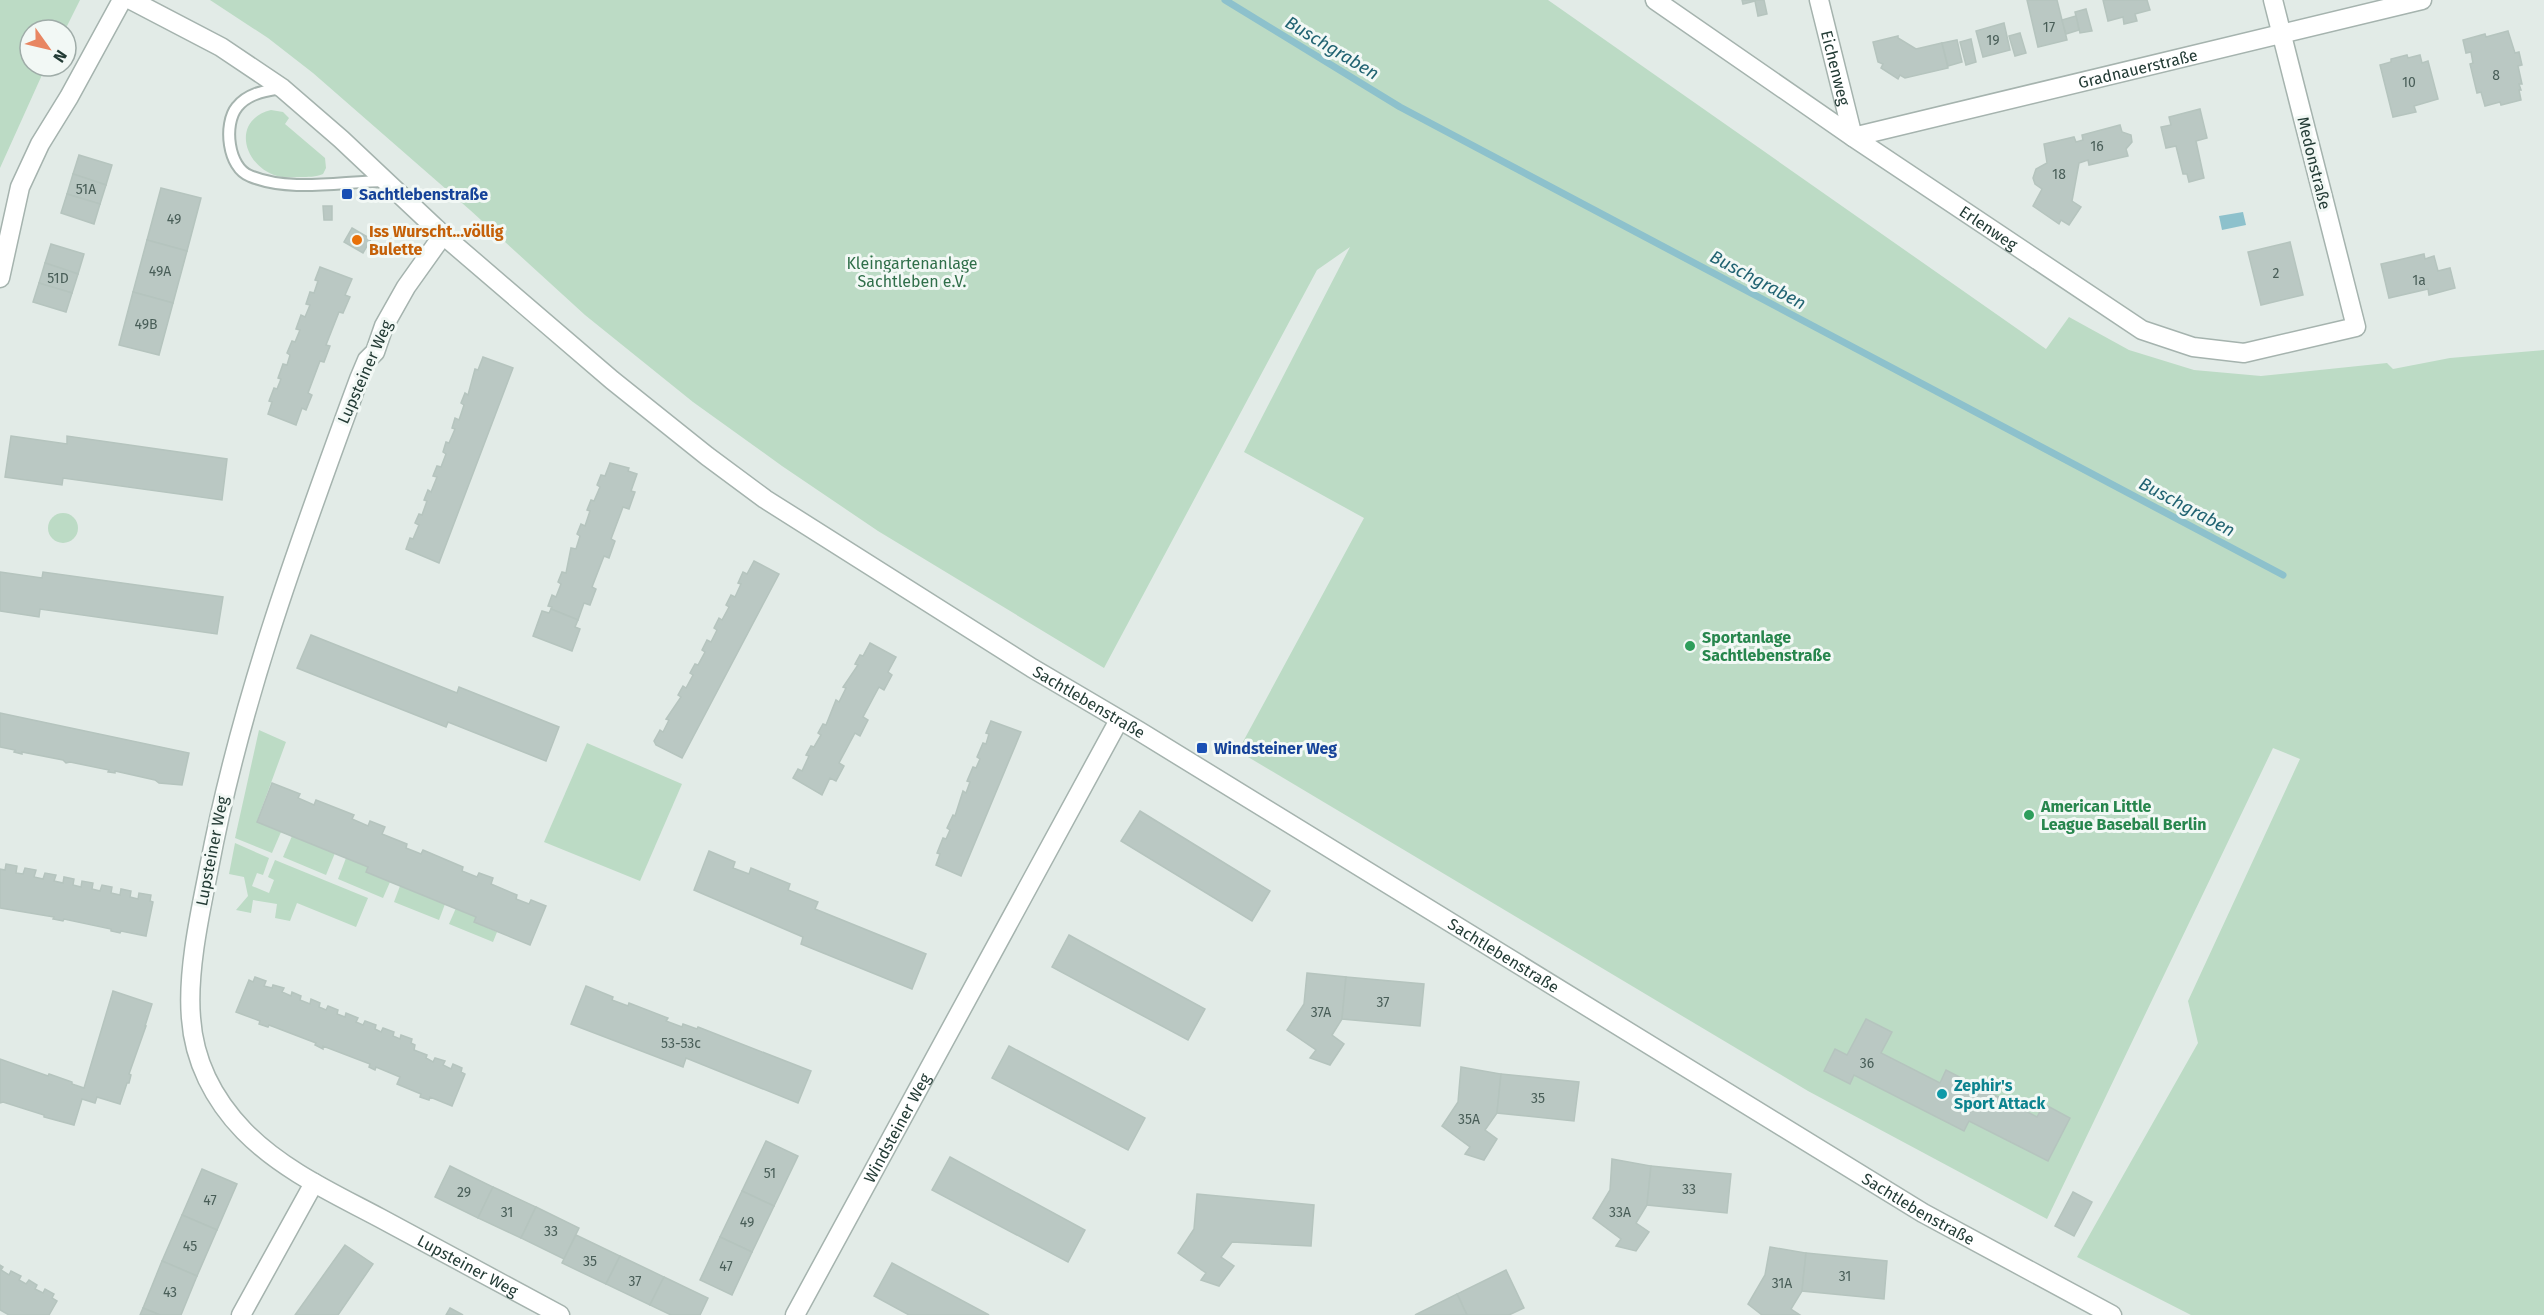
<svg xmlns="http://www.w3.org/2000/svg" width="2544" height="1315" font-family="'Fira Sans',sans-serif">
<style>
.green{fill:#bcdbc5}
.water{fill:#8dc1cc}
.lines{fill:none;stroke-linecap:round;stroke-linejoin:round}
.stream{stroke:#8dc1cc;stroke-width:7}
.building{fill:#bac8c3;stroke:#b5c4be;stroke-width:1.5}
.service-casing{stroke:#a5b3ae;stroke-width:14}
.minor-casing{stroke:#a5b3ae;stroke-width:21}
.service{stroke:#fff;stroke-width:10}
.minor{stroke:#fff;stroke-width:18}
.transit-dot{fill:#1a4fb4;stroke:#f2f8f5;stroke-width:2}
.food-dot{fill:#e8710a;stroke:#f2f8f5;stroke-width:2}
.leisure-dot{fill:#2e9e5b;stroke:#f2f8f5;stroke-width:2}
.culture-dot{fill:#0f9aa8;stroke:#f2f8f5;stroke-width:2}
.labels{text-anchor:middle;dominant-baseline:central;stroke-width:6;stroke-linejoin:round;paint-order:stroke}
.number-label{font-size:14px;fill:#495e58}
.street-label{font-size:16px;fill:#233b35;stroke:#f2f8f5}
.transit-label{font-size:16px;font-weight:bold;fill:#164399;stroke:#f2f8f5;text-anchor:start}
.food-label{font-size:16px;font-weight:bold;fill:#c56008;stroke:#f2f8f5;text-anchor:start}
.park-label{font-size:16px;fill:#306f4a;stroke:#f2f8f5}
.leisure-label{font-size:16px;font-weight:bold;fill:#27864d;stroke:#f2f8f5;text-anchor:start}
.culture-label{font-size:16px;font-weight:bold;fill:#0d838f;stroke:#f2f8f5;text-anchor:start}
.water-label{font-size:18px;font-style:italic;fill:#216372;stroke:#f2f8f5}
</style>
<rect width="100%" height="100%" fill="#e2ebe7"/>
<g class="green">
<polygon points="0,0 80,0 65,30 30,30 30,66 46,66 0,168"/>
<polygon points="210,0 1548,0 2046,349 2069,317 2129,350 2194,370 2261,376 2387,363 2393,369 2450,358 2544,350 2544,1315 2191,1315 2077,1257 2198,1043 2188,1001 2300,759 2273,748 2047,1219 1808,1091 1238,751 1364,518 1244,452 1350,247 1317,270 1104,668 878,531 782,466 693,402 585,315 470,210 313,73 268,38"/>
<path d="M271,110l12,2 6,6 -4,6 40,34 1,10 -3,6c-7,3 -15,3 -23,3 -7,0 -16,1 -23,-1 -34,-10 -46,-56 -6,-66z"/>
<circle cx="63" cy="528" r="15"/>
<polygon points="259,730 286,742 257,821 281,832 272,853 235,838"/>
<polygon points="587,743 682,784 640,881 544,842"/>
<polygon points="292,836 335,853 326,875 283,857"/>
<polygon points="235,843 269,858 263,875 257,873 252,886 269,893 274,880 268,877 275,860 368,898 356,927 297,903 290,921 275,918 277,904 253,900 251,913 236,910 248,896 244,877 229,874"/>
<polygon points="346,858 368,867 366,872 390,882 383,898 338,879"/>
<polygon points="400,886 445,904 439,920 394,902"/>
<polygon points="456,908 476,917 474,922 497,932 493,942 449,924"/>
</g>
<polygon class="water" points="2243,212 2246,225 2222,230 2219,216"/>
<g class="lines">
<polyline class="stream" points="1225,0 1400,107 2283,575"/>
</g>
<g class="building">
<polygon points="1742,0 1764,0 1767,14 1758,16 1755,1 1743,4"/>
<polygon points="2027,0 2057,0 2067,40 2038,47"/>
<polygon points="2103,0 2147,0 2150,10 2135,14 2137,21 2124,24 2123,17 2108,21"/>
<polygon points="2086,9 2092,31 2080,33 2075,12"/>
<polygon points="2076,16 2079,30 2066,34 2062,20"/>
<polygon points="2004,23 2010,50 1983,57 1976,31"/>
<polygon points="2508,31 2515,53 2519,52 2522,65 2518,66 2522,84 2519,84 2521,90 2519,90 2521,100 2501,105 2500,102 2485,106 2481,92 2477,93 2470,64 2473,63 2471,52 2466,53 2463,40 2485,34 2486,37"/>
<polygon points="2020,33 2026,53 2015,56 2009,36"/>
<polygon points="1898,36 1898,38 1916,49 1942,43 1948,68 1905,78 1900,75 1898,79 1881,68 1883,64 1878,62 1873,42"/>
<polygon points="1971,39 1976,62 1966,65 1960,42"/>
<polygon points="1957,40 1962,62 1948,66 1942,43"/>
<polygon points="2407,55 2408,58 2420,55 2422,63 2428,61 2438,99 2414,106 2416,112 2393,117 2380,65 2391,62 2391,59"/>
<polygon points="2200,109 2207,138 2196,141 2204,178 2189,182 2187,174 2183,174 2176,146 2166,148 2161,127 2171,125 2169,117"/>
<polygon points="2120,125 2122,132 2131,135 2132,142 2126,149 2128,156 2089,165 2088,160 2079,163 2072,201 2081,207 2069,225 2061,220 2059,224 2033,206 2042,189 2035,184 2033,178 2036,169 2047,163 2044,144 2074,137 2076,142 2083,140 2082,135"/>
<polygon points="79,155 112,165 106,185 73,174"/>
<polygon points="73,174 106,185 100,204 67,194"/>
<polygon points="161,188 201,198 187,251 147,240"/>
<polygon points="67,194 100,204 94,224 61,213"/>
<polygon points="323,206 332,206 332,220 324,220"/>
<polygon points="352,228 371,239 363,253 344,242"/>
<polygon points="147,240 187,251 173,303 133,292"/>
<polygon points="2290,242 2303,295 2261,305 2248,252"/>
<polygon points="51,244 84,254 78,274 45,263"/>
<polygon points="2424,254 2425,259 2434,256 2438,271 2450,268 2455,288 2429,295 2428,289 2389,298 2381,264"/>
<polygon points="45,263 78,274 72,293 39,283"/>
<polygon points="320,267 352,279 345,295 350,297 343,313 339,312 326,345 330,346 324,362 320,361 308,393 312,395 306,410 302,408 296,425 268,414 272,402 269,401 274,388 277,389 281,379 278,378 283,364 287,365 290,355 287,353 292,341 295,342 300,330 296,329 301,315 305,317 310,305 306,304 310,292 314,293 318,281 315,280"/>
<polygon points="39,283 72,293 66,312 33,302"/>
<polygon points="133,292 173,303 159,355 119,345"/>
<polygon points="483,357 513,368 439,563 406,549 410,538 413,539 419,525 415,523 419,514 422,515 427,501 424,500 428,490 431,492 437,477 433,476 437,466 441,467 446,454 443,452 446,442 449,443 455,429 452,428 455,418 459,420 464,405 461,403 465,393 468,395 475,369 478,370"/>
<polygon points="11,436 67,444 67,436 227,459 222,500 63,478 62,485 5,477"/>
<polygon points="610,463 629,468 628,471 637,474 631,491 635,492 629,509 623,507 611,539 615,541 609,558 604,556 592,587 596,589 590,605 584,603 578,620 551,609 552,607 548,606 552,595 556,597 561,584 558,582 562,572 566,573 571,548 576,549 580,536 577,534 581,524 585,526 590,511 587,510 591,500 594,501 600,487 597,485 601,475 605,476"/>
<polygon points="754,561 779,574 682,758 656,745 654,741 660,730 663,732 669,720 666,719 681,697 678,695 683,686 686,688 693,675 690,673 695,664 698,665 705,652 702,650 707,640 711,642 717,630 714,628 719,618 722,620 729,607 726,605 731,595 735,597 741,584 738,583 743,572 747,574"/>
<polygon points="0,572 42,578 43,572 223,597 217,634 40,609 39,617 0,611"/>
<polygon points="551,609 578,620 575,627 580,629 572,651 533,636 542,611 549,613"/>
<polygon points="311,635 457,693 459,687 559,727 546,761 448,722 446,727 297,668"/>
<polygon points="870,643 896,657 888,672 892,675 884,690 879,687 863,717 868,720 860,736 855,733 839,763 844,766 836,781 830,778 822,795 793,778 798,769 802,771 809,756 806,755 811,746 814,747 821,735 818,733 823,724 826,725 836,700 839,702 846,688 843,687 858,665 855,664 860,655 863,656"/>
<polygon points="0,713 189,753 182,785 159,783 155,780 115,771 115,773 108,772 109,770 70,762 66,763 63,760 22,752 22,754 14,752 15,750 0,747"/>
<polygon points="991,721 1021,732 961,876 936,865 940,854 937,853 943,838 946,839 950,830 947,828 953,815 955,816 963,791 966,793 970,782 967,781 973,767 976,768 980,759 977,757 983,743 986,744 989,734 986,733"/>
<polygon points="272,783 300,794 298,798 314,805 316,800 354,815 352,819 368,826 370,821 385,827 382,834 407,844 406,848 421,854 423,850 463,867 462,871 477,877 479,873 493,878 491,884 517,895 516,899 529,904 531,900 546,906 530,945 474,922 476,917 366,872 368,867 257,822"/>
<polygon points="1140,811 1270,891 1252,921 1121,841"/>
<polygon points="709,851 735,862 733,868 749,874 751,868 790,884 788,890 818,902 815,909 926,954 912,989 801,944 803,937 694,890"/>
<polygon points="6,864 17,866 16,873 23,874 25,868 36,870 34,877 43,879 45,873 56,875 54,881 63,883 64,877 74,879 73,885 81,887 82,881 93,883 92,889 100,891 102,885 112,887 111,893 120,895 121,889 131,891 130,897 138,899 139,893 151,895 150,901 153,902 146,936 121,931 120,933 111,931 111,929 64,919 63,921 53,919 54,917 0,908 0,869 5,870"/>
<polygon points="1069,935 1205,1009 1188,1040 1052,967"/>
<polygon points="1307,973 1346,977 1342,1019 1332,1035 1344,1044 1330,1065 1310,1058 1316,1050 1287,1030 1304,1004"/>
<polygon points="255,977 266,981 264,986 272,988 273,985 284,988 282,992 291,996 292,992 301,996 300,1000 310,1004 311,999 320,1003 319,1007 326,1010 328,1006 338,1010 337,1014 345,1017 346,1013 358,1018 356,1022 363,1025 365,1021 376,1025 375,1029 381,1032 383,1028 394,1032 393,1036 400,1039 401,1035 412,1039 411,1043 415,1045 414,1050 427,1055 426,1058 433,1062 435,1058 445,1061 443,1065 451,1069 453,1064 462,1068 461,1072 465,1074 452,1106 430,1097 429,1100 420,1097 421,1094 397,1084 400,1077 376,1067 375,1070 369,1067 370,1064 323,1046 323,1049 315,1045 316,1043 269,1025 268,1027 259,1024 260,1021 236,1012 249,980 253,982"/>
<polygon points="1346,977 1424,984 1420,1026 1342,1019"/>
<polygon points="586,986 613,997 612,1000 628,1006 629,1003 668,1018 666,1021 682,1027 683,1024 697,1029 698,1027 811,1071 798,1103 686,1058 683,1067 571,1024"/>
<polygon points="113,991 152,1004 145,1026 146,1026 129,1074 131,1075 129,1083 127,1083 120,1104 97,1097 95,1103 82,1099 74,1125 44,1117 44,1115 3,1102 0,1103 0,1059 48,1076 49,1074 72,1082 72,1084 84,1088"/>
<polygon points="1866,1019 1892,1032 1881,1053 1940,1083 1946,1070 2037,1117 2044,1104 2070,1118 2048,1161 1969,1121 1964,1131 1854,1075 1850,1084 1824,1071 1835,1049 1847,1055"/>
<polygon points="1009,1046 1145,1118 1128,1150 992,1078"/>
<polygon points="1461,1067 1501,1074 1497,1113 1485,1130 1497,1139 1484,1160 1465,1154 1470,1147 1442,1126 1458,1102"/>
<polygon points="1501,1074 1579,1082 1574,1121 1497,1113"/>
<polygon points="766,1141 798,1156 774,1206 742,1191"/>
<polygon points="950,1157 1085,1230 1068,1262 932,1190"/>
<polygon points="1612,1159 1651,1166 1647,1205 1636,1223 1649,1232 1636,1251 1616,1246 1621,1239 1593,1218 1610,1190"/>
<polygon points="450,1166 493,1187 478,1218 435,1197"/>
<polygon points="1651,1166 1731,1174 1727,1213 1647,1205"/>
<polygon points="202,1169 237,1184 217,1230 182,1215"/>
<polygon points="493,1187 536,1207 521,1238 478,1218"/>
<polygon points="742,1191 774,1206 752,1252 720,1237"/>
<polygon points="2073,1192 2092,1202 2074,1236 2055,1226"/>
<polygon points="1197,1194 1314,1205 1311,1246 1232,1242 1221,1257 1234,1266 1219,1286 1201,1280 1206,1273 1178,1253 1194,1229"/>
<polygon points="536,1207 579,1228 564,1259 521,1238"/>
<polygon points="182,1215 217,1230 197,1276 162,1261"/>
<polygon points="576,1235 620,1256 606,1284 562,1263"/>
<polygon points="720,1237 752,1252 732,1295 700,1280"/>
<polygon points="345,1245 373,1264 338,1315 295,1315"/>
<polygon points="1770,1247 1806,1253 1802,1291 1791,1309 1800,1315 1762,1315 1748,1304 1765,1275"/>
<polygon points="1806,1253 1887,1261 1884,1299 1802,1291"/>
<polygon points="620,1256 664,1277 650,1305 606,1284"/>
<polygon points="162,1261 197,1276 181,1315 160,1315 143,1308"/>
<polygon points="892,1263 989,1315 909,1315 874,1296"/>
<polygon points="0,1265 3,1267 1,1270 9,1275 11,1271 21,1276 19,1280 26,1284 29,1280 37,1285 35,1289 43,1293 45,1289 54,1294 52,1298 57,1301 49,1315 9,1315 0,1310"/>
<polygon points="1506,1270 1524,1308 1509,1315 1467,1315 1457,1294"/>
<polygon points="664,1277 708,1298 700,1315 671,1315 650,1305"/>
<polygon points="1457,1294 1467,1315 1415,1315"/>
<polygon points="143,1308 160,1315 140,1315"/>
<polygon points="450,1308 463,1315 446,1315"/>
</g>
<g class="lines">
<g class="service-casing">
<path id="service" d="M282,88c-17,3 -34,5 -45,19 -14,17 -9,61 13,69 41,17 92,5 136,5"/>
</g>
<g class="minor-casing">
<g id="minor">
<path id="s1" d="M131,0l90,47 61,41 59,51 102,96 169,145 95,76 58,43 267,169 107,63 784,482 189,102"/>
<path id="s2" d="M1655,0l198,137 289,193 51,17 51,6 112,-26 -83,-327"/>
<path id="s3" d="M1819,0l34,137 569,-137"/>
<path id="s4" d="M443,235l-37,52 -22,39 -9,26 -8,8 -8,19c-59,161 -118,319 -150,489 -9,45 -22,104 -18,150 3,43 23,82 53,113 38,39 89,62 136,87 60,32 120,65 180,97"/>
<polyline points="0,278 20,187 40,144 69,97 122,0"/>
<polyline points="241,1315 314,1183"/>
<path id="s5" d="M795,1315l324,-595"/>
</g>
</g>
<use href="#service" class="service"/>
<use href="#minor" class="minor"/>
</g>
<g class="transit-dot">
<rect x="341" y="188" width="12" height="12" rx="3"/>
<rect x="1196" y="742" width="12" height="12" rx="3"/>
</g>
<circle class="food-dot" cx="357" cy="240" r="6"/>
<g class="leisure-dot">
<circle cx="1690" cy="646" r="6"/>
<circle cx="2029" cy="815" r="6"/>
</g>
<circle class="culture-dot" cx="1942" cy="1094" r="6"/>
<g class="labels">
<g class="number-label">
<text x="2049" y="27">17</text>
<text x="1993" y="40">19</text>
<text x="2496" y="75">8</text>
<text x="2409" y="82">10</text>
<text x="2097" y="146">16</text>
<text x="2059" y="174">18</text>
<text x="86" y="189">51A</text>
<text x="174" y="219">49</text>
<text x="160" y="271">49A</text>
<text x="2276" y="273">2</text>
<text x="58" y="278">51D</text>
<text x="2419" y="280">1a</text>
<text x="146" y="324">49B</text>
<text x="1383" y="1002">37</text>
<text x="1321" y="1012">37A</text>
<text x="681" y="1043">53-53c</text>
<text x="1867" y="1063">36</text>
<text x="1538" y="1098">35</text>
<text x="1469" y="1119">35A</text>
<text x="770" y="1173">51</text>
<text x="1689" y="1189">33</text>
<text x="464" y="1192">29</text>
<text x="210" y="1200">47</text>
<text x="507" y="1212">31</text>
<text x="1620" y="1212">33A</text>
<text x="747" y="1222">49</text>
<text x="551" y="1231">33</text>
<text x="190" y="1246">45</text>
<text x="590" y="1261">35</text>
<text x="726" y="1266">47</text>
<text x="1845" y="1276">31</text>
<text x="635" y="1281">37</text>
<text x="1782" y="1283">31A</text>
<text x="170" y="1292">43</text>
</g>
<g class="street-label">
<text stroke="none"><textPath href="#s3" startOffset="70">Eichenweg</textPath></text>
<text stroke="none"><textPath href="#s3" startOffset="434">Gradnauerstraße</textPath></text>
<text transform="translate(2314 163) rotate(76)">Medonstraße</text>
<text stroke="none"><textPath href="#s2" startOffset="404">Erlenweg</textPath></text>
<text transform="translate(365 372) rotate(-66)">Lupsteiner Weg</text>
<text stroke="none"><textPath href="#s1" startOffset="1192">Sachtlebenstraße</textPath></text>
<text transform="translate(212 851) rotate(-79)">Lupsteiner Weg</text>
<text stroke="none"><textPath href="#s1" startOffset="1678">Sachtlebenstraße</textPath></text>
<text stroke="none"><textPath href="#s5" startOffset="213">Windsteiner Weg</textPath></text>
<text stroke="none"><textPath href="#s1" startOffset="2164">Sachtlebenstraße</textPath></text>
<text stroke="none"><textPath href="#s4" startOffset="1221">Lupsteiner Weg</textPath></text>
</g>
<g class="transit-label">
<text x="359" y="194">Sachtlebenstraße</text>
<text x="1214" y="748">Windsteiner Weg</text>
</g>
<g class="food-label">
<text x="369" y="231">Iss Wurscht...völlig<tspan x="369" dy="18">Bulette</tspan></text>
</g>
<g class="park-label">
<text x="912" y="263">Kleingartenanlage<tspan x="912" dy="18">Sachtleben e.V.</tspan></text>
</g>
<g class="leisure-label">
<text x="1702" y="637">Sportanlage<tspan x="1702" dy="18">Sachtlebenstraße</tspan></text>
<text x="2041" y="806">American Little<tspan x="2041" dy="18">League Baseball Berlin</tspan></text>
</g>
<g class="culture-label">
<text x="1954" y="1085">Zephir's<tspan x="1954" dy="18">Sport Attack</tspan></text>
</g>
<g class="water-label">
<text transform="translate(1332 48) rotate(31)">Buschgraben</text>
<text transform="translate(1758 280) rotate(28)">Buschgraben</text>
<text transform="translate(2187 507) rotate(28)">Buschgraben</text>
</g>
</g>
<g transform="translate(48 48) rotate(124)"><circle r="28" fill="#f2f8f5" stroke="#9faca8" stroke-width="1.5"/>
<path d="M0-4.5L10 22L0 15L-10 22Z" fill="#e88662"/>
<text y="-9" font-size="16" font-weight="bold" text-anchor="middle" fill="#233b35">N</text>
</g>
</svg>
